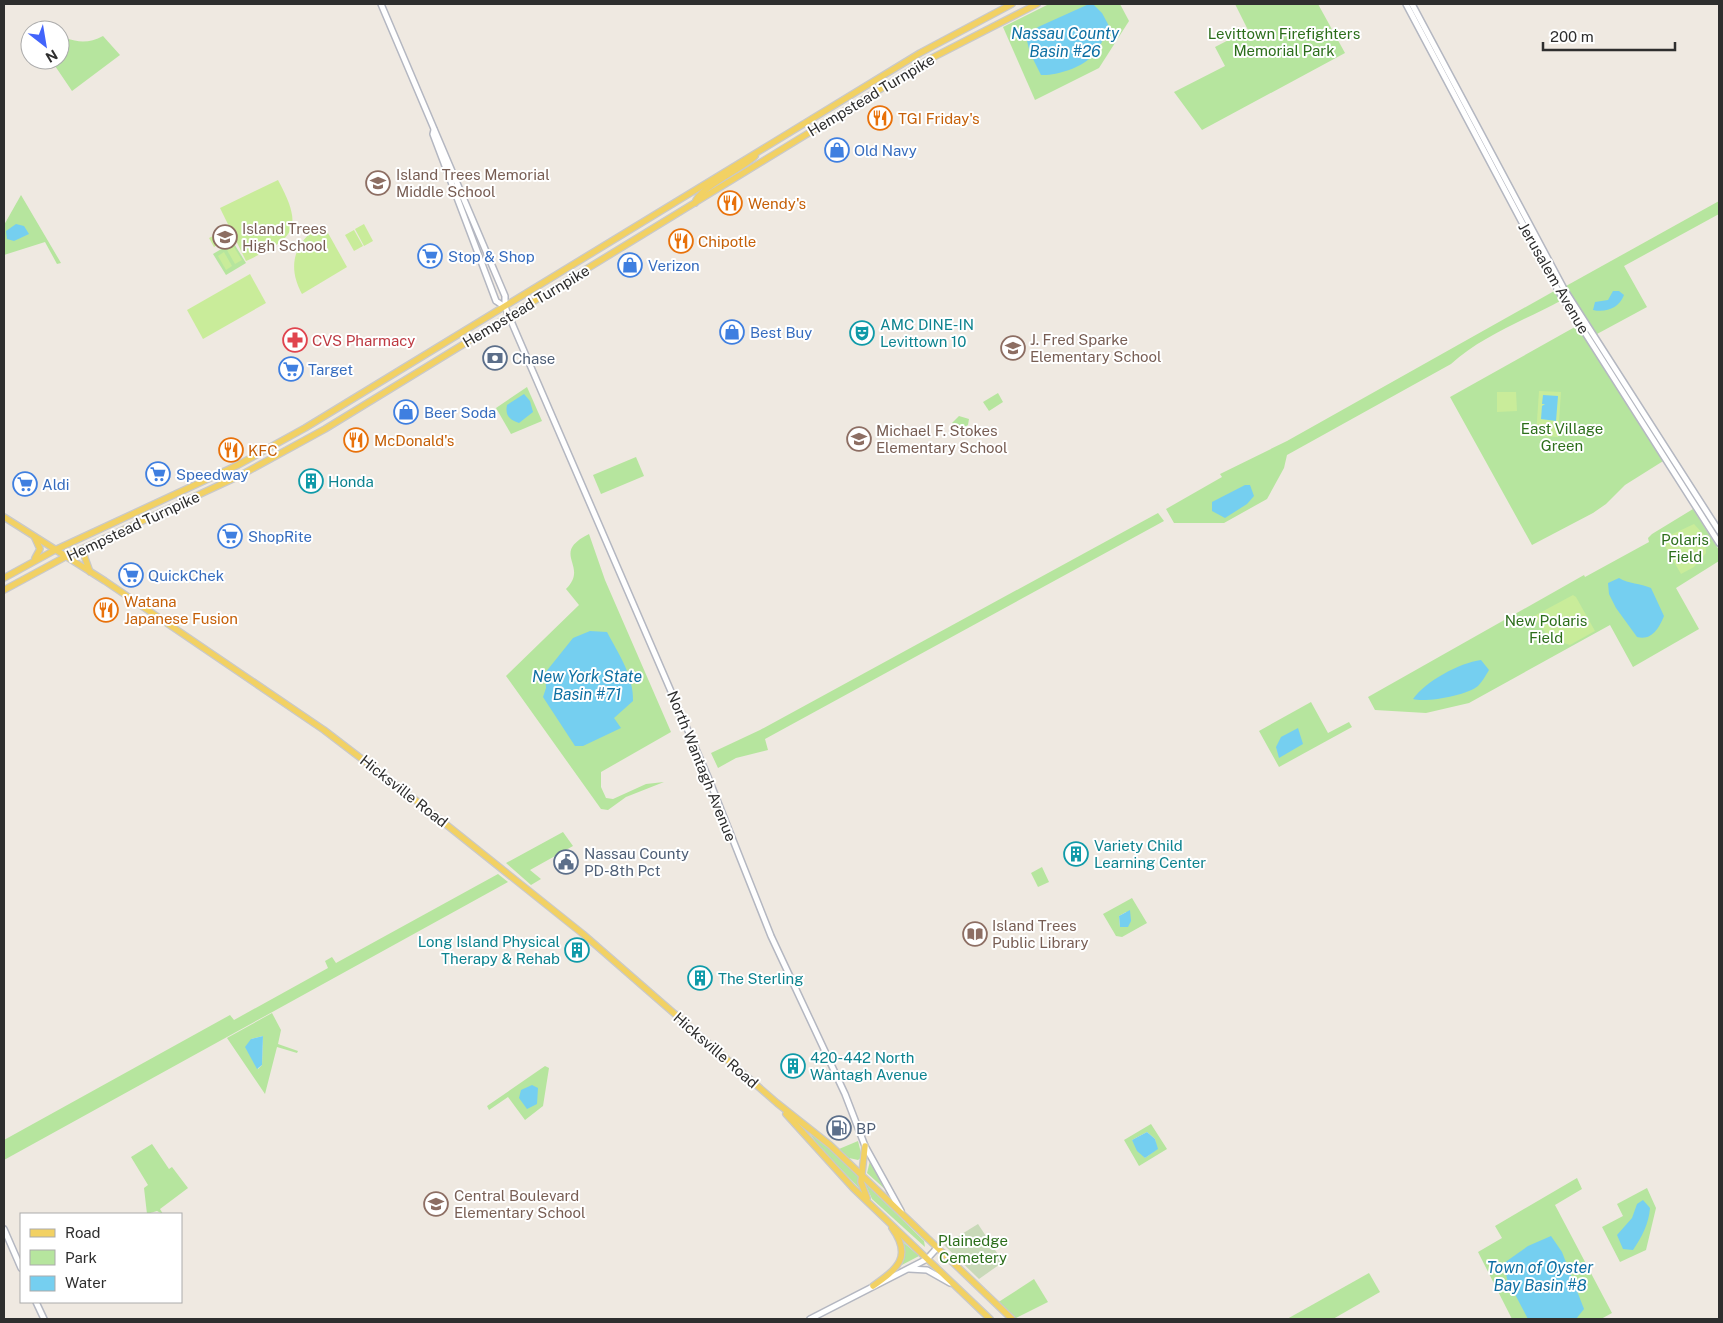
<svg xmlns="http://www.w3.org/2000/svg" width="1723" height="1323" font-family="'Public Sans',sans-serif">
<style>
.green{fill:#b6e59e;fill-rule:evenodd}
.cemetery{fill:#c8d9b8}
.pitch{fill:#c9ec9a}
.water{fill:#75cff0}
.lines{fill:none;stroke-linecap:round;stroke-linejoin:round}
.secondary-casing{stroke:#b4b7c1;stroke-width:8}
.primary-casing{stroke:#c9c9c9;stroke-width:8}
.secondary{stroke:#fff;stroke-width:5}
.primary{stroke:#f2d163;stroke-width:5.5}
.labels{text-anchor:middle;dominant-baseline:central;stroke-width:4;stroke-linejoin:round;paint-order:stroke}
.park-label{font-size:15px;fill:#2c6e1b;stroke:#fff}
.street-label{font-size:15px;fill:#2e2e2e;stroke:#fff}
.food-label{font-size:15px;fill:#c56008;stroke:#fff;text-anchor:start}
.shop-label{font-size:15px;fill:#366cbe;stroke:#fff;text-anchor:start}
.education-label{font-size:15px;fill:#785e54;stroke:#fff;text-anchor:start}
.culture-label{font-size:15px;fill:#0d838f;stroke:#fff;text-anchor:start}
.health-label{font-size:15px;fill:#be3a42;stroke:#fff;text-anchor:start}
.service-label{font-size:15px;fill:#4e5e75;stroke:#fff;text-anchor:start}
.water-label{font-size:16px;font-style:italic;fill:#0d6fa3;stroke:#fff}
</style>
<rect width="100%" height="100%" fill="#efe9e1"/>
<g class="green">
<polygon points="1049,4 1120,4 1129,21 1099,68 1035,100 1003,27"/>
<polygon points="1235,4 1318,4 1345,53 1202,130 1174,92 1225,66 1215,47 1248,30"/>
<path d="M103,36l17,19 -48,36 -21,-31h9v-17l6,-5c13,5 24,5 37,-2z"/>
<polygon points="21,195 61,263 57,264 45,242 4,255 4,225"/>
<polygon points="1719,201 1719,214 1624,266 1647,307 1597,334 1566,286"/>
<polygon points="233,242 246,263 226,275 213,254"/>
<path d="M1556,290l6,10c-37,20 -80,36 -111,64l-164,91 -3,13 -17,31 -43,24h-50l-8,-14 56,-32 -2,-3 67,-33z"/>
<polygon points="1582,323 1668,458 1625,485 1606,504 1593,513 1532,545 1450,397"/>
<polygon points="527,387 542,421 511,434 496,408"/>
<polygon points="998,393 1003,402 989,411 983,402"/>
<polygon points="959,416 969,419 968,425 958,431 952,423"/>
<polygon points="636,457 644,476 601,494 593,475"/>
<polygon points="1693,509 1719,550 1719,561 1676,588 1699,629 1633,667 1610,625 1469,703 1426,713 1375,710 1368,697 1584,575 1585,577 1649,542 1648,538 1652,534"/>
<polygon points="1158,513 1164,521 765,739 768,750 736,758 718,768 711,753 760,730"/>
<path d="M589,534l16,46 66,152 -70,40v15l5,11 7,1 33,-15 18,-2 -38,15 -18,13 -7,-1 -95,-133 73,-71 -13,-16c24,-24 -17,-35 23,-55z"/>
<polygon points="1311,702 1328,733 1349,722 1352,727 1279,767 1259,731"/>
<polygon points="563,832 573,846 530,870 541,879 531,885 506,863"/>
<polygon points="1042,867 1049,882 1038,887 1031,873"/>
<polygon points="498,874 508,882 4,1160 4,1140 230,1015 234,1020 328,968 325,961 332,957 336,963"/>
<path d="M1132,898l15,25 -25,14 -6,-1 -13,-22zM1126,912l4,2 -5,12 -5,1 -1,-11z"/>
<path d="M272,1013l9,17 -3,14 20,7 -1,2 -20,-6 -12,47 -38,-56zM263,1036l-1,29 -4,4 -7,-30z"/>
<polygon points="545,1066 549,1068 543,1106 525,1120 508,1097 489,1110 487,1106"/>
<path d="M1151,1124l16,25 -28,17 -15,-26zM1147,1132l8,7 2,10 -12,9 -13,-18z"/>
<polygon points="807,1129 859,1175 859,1188 817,1144"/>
<polygon points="858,1141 862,1157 858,1160 849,1158 839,1149"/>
<polygon points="152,1144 169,1169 172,1167 188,1188 160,1209 163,1214 157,1211 147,1214 144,1188 148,1185 131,1157"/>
<polygon points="870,1161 886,1190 867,1173"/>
<polygon points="1577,1178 1582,1189 1555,1205 1612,1313 1601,1319 1512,1319 1478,1252 1502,1238 1495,1226"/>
<polygon points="865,1183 924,1241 925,1247 872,1199"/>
<polygon points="1647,1188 1656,1208 1646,1250 1620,1262 1602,1227 1623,1216 1617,1204"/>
<polygon points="903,1242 919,1256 898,1267 903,1258"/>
<polygon points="1369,1273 1380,1292 1333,1319 1287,1319"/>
<polygon points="1034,1279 1048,1302 1014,1319 997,1303"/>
</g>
<polygon class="cemetery" points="978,1224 1003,1262 979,1279 944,1245"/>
<g class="pitch">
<path d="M278,180c27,50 16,58 -32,81l-26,-53z"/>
<path d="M323,224l24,43 -45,27c-16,-29 -7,-54 21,-70z"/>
<polygon points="364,224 373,241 364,246 355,229"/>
<polygon points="354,230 363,246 354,251 345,235"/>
<polygon points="221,232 226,240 214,247 209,238"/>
<polygon points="234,247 242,260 235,264 227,250"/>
<polygon points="224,252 232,266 226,270 218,256"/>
<polygon points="250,274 266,303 203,339 187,310"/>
<polygon points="1539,391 1561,392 1558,437 1536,436"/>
<polygon points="1497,392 1516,392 1517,411 1497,412"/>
<polygon points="1694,524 1705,536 1706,553 1694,567 1681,574 1662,541 1664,538"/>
<polygon points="1573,595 1576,597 1595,631 1570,645 1549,638 1534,616"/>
</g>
<g class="water">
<path d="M1089,4h4l9,9 7,13c-5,11 -9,23 -18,31 -10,11 -36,19 -50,18l-11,-22 -4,-16 12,-10z"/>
<polygon points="16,224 24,226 29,234 14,241 7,239 6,231"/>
<path d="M1613,291h6l5,4c-5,13 -18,18 -31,15l2,-8 13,-2z"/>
<path d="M524,394l6,7 3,11 -14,11c-10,-3 -14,-8 -12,-18z"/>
<polygon points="1543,395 1558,396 1556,421 1541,419 1542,406 1545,404 1542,404"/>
<polygon points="1245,485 1250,485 1254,496 1247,504 1225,518 1212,511 1212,502"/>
<path d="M1619,578c10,6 21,5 32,10l13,28c-5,12 -12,25 -27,21l-21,-29 -7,-14 -1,-11z"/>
<path d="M590,631l17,1c11,21 27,44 26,69l-19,17 7,10 -38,18h-8l-32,-49 3,-9 -1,-15 28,-35z"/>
<path d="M1481,660l8,10c-3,5 -7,12 -11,16 -10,9 -52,17 -65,13 13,-18 46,-36 68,-39z"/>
<polygon points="1298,728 1303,744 1279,758 1276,747 1281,737"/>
<polygon points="1130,910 1131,921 1128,927 1120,927 1119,916"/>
<polygon points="263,1036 262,1065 257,1069 245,1047 251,1039"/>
<polygon points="532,1085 538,1088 537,1104 527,1109 519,1098 521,1090"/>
<polygon points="1147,1132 1155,1139 1158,1149 1145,1158 1137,1151 1132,1140"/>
<path d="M1643,1200l7,8c-1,15 -8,29 -17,42l-10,-1 -6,-14 15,-17 5,-14z"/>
<polygon points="1551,1236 1562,1252 1584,1309 1576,1319 1528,1319 1507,1279 1504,1263 1528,1246"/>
</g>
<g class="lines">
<g class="secondary-casing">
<g id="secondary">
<polyline points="381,4 505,296 505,307 708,777 771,936 845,1094 865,1146 901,1211"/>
<polyline points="1406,4 1559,292 1719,543"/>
<polyline points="1412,4 1564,289 1719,531"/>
<polyline points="434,130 433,134 496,301 505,307"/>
<polyline points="4,1229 21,1268"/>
<polyline points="909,1269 927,1270 950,1283"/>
<polyline points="36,1302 44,1319"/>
<polyline points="810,1319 927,1259 937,1248"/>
</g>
</g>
<g class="primary-casing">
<g id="primary">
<path d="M695,203c3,-15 47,-34 60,-47"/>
<polyline points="4,517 105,581 324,730 418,802 583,934 777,1103 830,1145 1012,1319"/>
<polyline points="89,547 84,555 90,572"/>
<polyline points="35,558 40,549 35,538"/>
<polyline points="4,578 55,550 238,465 305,428 920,53 1012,4"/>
<polyline points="4,590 65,557 241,475 325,429 928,60 1037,4"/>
<polyline points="786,1114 853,1188 990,1319"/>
<polyline points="865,1146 861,1182 867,1198"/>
<path d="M873,1286c24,-17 40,-29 19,-58"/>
</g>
</g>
<use href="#secondary" class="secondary"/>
<use href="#primary" class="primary"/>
</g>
<defs>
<g id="restaurant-ring" transform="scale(1.25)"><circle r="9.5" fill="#fff" stroke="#e8710a" stroke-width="1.5"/><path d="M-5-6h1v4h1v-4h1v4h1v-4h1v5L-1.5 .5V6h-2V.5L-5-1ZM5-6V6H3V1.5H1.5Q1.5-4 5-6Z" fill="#e8710a"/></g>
<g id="shop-ring" transform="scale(1.25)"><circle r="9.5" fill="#fff" stroke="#3f7fe0" stroke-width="1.5"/><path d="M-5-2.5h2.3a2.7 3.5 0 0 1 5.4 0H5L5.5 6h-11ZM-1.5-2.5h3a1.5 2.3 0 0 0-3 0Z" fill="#3f7fe0"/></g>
<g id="school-ring" transform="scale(1.25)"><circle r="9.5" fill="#fff" stroke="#8d6e63" stroke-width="1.5"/><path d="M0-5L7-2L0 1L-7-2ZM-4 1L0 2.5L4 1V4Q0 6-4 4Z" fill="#8d6e63"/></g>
<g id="supermarket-ring" transform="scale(1.25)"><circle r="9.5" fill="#fff" stroke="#3f7fe0" stroke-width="1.5"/><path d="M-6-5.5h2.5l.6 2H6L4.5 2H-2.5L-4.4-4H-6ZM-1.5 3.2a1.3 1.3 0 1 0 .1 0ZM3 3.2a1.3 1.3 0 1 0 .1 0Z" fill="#3f7fe0"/></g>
<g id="theatre-ring" transform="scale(1.25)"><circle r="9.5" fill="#fff" stroke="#0f9aa8" stroke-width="1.5"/><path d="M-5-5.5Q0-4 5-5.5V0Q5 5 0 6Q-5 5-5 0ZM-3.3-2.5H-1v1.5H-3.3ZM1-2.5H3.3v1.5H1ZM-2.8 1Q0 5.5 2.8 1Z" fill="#0f9aa8"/></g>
<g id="pharmacy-ring" transform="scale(1.25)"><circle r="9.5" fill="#fff" stroke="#e0444e" stroke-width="1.5"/><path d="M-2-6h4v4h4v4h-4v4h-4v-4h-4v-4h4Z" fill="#e0444e"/></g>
<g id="bank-ring" transform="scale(1.25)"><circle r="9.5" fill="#fff" stroke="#5c6f8a" stroke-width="1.5"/><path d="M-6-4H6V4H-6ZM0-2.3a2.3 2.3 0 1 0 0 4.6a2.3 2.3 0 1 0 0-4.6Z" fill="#5c6f8a"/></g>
<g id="building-ring" transform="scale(1.25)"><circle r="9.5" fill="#fff" stroke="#0f9aa8" stroke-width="1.5"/><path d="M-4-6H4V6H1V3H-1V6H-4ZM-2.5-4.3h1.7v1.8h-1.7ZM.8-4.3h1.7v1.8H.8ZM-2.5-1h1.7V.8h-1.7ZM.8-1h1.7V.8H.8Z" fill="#0f9aa8"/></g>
<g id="civic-ring" transform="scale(1.25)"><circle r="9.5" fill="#fff" stroke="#5c6f8a" stroke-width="1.5"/><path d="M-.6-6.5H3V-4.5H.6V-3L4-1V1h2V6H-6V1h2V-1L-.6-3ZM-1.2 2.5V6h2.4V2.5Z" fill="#5c6f8a"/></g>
<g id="library-ring" transform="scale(1.25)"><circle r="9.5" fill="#fff" stroke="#8d6e63" stroke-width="1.5"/><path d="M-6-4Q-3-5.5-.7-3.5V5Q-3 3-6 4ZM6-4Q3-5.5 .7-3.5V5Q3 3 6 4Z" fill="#8d6e63"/></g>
<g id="fuel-ring" transform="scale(1.25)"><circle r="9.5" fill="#fff" stroke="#5c6f8a" stroke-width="1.5"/><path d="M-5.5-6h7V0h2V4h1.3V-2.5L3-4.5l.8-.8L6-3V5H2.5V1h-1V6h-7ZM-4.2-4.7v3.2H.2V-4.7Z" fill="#5c6f8a"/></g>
</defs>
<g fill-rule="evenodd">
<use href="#restaurant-ring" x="880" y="118"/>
<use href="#shop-ring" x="837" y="150"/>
<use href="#school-ring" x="378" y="183"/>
<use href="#restaurant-ring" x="730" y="203"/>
<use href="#school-ring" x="225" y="237"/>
<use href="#restaurant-ring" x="681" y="241"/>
<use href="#supermarket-ring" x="430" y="256"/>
<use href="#shop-ring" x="630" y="265"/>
<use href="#shop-ring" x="732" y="332"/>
<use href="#theatre-ring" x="862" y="333"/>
<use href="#pharmacy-ring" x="295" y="340"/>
<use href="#school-ring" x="1013" y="348"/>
<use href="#bank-ring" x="495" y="358"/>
<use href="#supermarket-ring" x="291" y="369"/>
<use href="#shop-ring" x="406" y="412"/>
<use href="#school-ring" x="859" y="439"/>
<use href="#restaurant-ring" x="356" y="440"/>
<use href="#restaurant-ring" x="231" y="450"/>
<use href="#supermarket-ring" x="158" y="474"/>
<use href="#building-ring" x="311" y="481"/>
<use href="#supermarket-ring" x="25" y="484"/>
<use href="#supermarket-ring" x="230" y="536"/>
<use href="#supermarket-ring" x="131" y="575"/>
<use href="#restaurant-ring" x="106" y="610"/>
<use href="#building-ring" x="1076" y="854"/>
<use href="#civic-ring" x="566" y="862"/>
<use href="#library-ring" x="975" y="934"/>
<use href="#building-ring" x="577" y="950"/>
<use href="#building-ring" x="700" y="978"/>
<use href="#building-ring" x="793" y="1066"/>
<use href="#fuel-ring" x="839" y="1128"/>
<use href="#school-ring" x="436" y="1204"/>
</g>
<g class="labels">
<g class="park-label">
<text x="1284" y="33">Levittown Firefighters<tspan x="1284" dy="17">Memorial Park</tspan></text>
<text x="1562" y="428">East Village<tspan x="1562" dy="17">Green</tspan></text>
<text x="1685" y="539">Polaris<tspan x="1685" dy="17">Field</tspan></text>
<text x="1546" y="620">New Polaris<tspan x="1546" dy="17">Field</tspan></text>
<text x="973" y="1240">Plainedge<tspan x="973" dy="17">Cemetery</tspan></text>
</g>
<g class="street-label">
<text transform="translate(871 95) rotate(-31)">Hempstead Turnpike</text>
<text transform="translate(1554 278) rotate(60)">Jerusalem Avenue</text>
<text transform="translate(526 306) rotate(-31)">Hempstead Turnpike</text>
<text transform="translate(133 526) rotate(-25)">Hempstead Turnpike</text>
<text transform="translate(702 766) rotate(68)">North Wantagh Avenue</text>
<text transform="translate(404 791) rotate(38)">Hicksville Road</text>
<text transform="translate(716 1050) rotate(41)">Hicksville Road</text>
</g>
<g class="food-label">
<text x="898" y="118">TGI Friday's</text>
<text x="748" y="203">Wendy's</text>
<text x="698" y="241">Chipotle</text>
<text x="374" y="440">McDonald's</text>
<text x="248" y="450">KFC</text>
<text x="124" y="601">Watana<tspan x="124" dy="17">Japanese Fusion</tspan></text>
</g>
<g class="shop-label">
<text x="854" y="150">Old Navy</text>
<text x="448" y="256">Stop &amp; Shop</text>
<text x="648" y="265">Verizon</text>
<text x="750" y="332">Best Buy</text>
<text x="308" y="369">Target</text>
<text x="424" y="412">Beer Soda</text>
<text x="176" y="474">Speedway</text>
<text x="42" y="484">Aldi</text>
<text x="248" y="536">ShopRite</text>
<text x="148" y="575">QuickChek</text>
</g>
<g class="education-label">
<text x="396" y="174">Island Trees Memorial<tspan x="396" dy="17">Middle School</tspan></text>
<text x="242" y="228">Island Trees<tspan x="242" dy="17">High School</tspan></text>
<text x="1030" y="339">J. Fred Sparke<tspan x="1030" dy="17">Elementary School</tspan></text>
<text x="876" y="430">Michael F. Stokes<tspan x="876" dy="17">Elementary School</tspan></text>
<text x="992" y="925">Island Trees<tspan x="992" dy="17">Public Library</tspan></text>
<text x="454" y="1195">Central Boulevard<tspan x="454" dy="17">Elementary School</tspan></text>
</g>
<g class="culture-label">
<text x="880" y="324">AMC DINE-IN<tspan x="880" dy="17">Levittown 10</tspan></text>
<text x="328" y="481">Honda</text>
<text x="1094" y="845">Variety Child<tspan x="1094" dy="17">Learning Center</tspan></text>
<text x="560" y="941" text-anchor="end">Long Island Physical<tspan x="560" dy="17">Therapy &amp; Rehab</tspan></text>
<text x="718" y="978">The Sterling</text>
<text x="810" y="1057">420-442 North<tspan x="810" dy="17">Wantagh Avenue</tspan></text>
</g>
<g class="health-label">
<text x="312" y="340">CVS Pharmacy</text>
</g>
<g class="service-label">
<text x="512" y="358">Chase</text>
<text x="584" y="853">Nassau County<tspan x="584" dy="17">PD-8th Pct</tspan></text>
<text x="856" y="1128">BP</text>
</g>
<g class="water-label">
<text x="1065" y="33">Nassau County<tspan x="1065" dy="18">Basin #26</tspan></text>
<text x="587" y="676">New York State<tspan x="587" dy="18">Basin #71</tspan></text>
<text x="1540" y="1267">Town of Oyster<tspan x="1540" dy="18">Bay Basin #8</tspan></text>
</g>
</g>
<rect width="1723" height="1323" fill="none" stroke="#2e2e2e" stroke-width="10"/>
<rect x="20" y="1213" width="162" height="90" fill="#ffffff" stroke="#ababab"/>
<rect x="30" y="1229" width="25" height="8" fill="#f2d163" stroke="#ababab"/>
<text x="65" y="1238" font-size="15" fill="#2e2e2e">Road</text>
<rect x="30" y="1250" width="25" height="15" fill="#b6e59e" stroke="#ababab"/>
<text x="65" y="1263" font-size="15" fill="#2e2e2e">Park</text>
<rect x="30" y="1276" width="25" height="15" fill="#75cff0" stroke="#ababab"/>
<text x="65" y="1288" font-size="15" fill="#2e2e2e">Water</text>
<g transform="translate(45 45) rotate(149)"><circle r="24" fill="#ffffff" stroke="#ababab"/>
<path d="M0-4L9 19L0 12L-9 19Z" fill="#4264fb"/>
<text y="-8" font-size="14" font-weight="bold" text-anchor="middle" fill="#2e2e2e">N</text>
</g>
<path d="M1543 42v8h132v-8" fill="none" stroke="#2e2e2e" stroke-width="2.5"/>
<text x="1550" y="42" font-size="15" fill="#2e2e2e" stroke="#ffffff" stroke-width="4" paint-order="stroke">200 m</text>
</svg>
